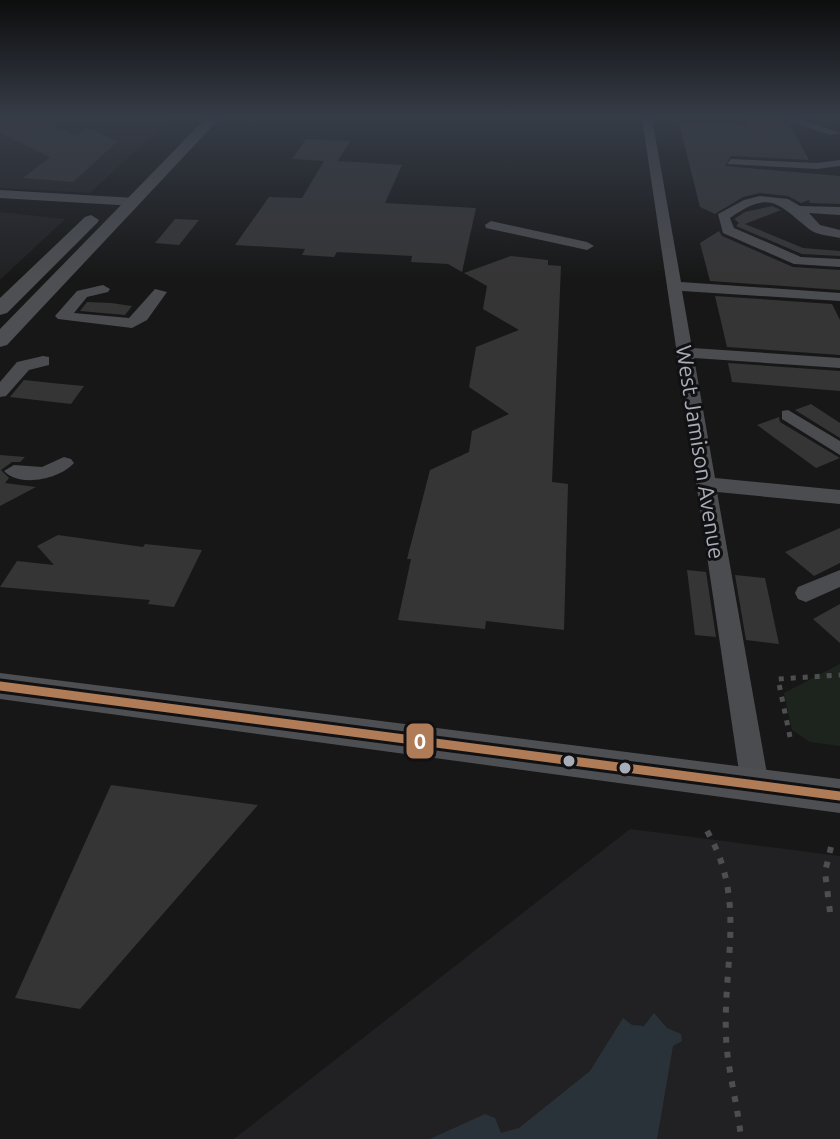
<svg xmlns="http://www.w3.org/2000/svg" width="840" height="1139" font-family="Ubuntu,sans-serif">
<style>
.built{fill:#212123}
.green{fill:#1d241e}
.water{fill:#2a3239}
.building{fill:#353536}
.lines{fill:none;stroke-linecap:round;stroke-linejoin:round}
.path-far1{stroke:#4d4e52;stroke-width:5;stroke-dasharray:5 7;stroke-linecap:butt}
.path{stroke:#4d4e52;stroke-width:6;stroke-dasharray:6 9;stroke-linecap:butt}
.minor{fill:#4b4c50;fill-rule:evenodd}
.major{fill:#4d4f52;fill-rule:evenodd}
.bus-1-casing{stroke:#111113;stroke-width:15}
.bus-1{stroke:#b07c57;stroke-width:9}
.bus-dot{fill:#a8adb8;stroke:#111113;stroke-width:3}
.labels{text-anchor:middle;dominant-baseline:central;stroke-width:6;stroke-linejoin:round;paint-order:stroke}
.street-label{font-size:22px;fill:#a8adb8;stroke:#111113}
.line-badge{stroke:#111113;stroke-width:3}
.badge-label{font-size:22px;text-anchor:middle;font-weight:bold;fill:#fff}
</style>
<rect width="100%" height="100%" fill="#171717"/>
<g class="built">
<polygon points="0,118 171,118 90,193 0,188"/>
<polygon points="0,212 65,219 0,280"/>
<polygon points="630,829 840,856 840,1139 234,1139"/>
</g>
<polygon class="green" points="840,664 840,746 810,742 792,730 784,693"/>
<polygon class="water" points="654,1013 667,1028 681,1034 682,1041 673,1046 657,1139 430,1139 485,1114 495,1118 501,1133 519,1128 590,1071 623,1018 632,1025 644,1026"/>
<g class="building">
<polygon points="0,118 35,118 76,136 87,128 118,141 73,182 23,178 50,157 0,133"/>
<polygon points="746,118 777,118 790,125 809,160 731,156 725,166 840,176 840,204 810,203 809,200 801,203 788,196 760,193 743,197 715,214 700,207 679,123 748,125"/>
<polygon points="306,139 350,141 338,161 402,165 385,203 476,208 462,272 448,264 411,262 412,256 337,252 334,257 302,255 305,249 235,245 269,197 302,198 324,161 292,159"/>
<polygon points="772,206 781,210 745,224 803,248 840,251 840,256 802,254 736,226 739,223 734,219 745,212"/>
<polygon points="175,219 199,220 179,245 155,243"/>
<polygon points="719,231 722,236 793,267 840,270 840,290 710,281 700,243"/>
<polygon points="511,256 548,260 548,265 561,266 552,482 568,484 564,630 486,621 485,629 398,620 411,559 407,559 430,470 469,452 472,431 509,414 469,387 476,347 519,330 483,309 487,286 464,273"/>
<polygon points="715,296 832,304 840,320 840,355 727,347"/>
<polygon points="87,302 111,303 132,306 125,315 80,311"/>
<polygon points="728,363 840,371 840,391 732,382"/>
<polygon points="24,380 62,384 84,386 71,404 10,397"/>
<polygon points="811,404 840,423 840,438 795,410"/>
<polygon points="779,417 780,422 840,458 816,468 757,425"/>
<polygon points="0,455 25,457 20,462 12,462 1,470 9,478 5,483 36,487 0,506"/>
<polygon points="840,528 840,563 814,576 785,552"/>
<polygon points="58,535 143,547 145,544 202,550 174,607 148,604 150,600 0,587 17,561 54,565 37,546"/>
<polygon points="687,570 706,572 716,637 695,635"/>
<polygon points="735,575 765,578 779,644 746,640"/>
<polygon points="840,604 840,643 813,619"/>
<polygon points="111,785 258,805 80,1009 15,998"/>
</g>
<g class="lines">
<polyline class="path-far1" points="790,737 778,679 840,675"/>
<g class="path">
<path d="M707,831c40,68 16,131 19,204 1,35 12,69 15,104"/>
<polyline points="830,912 825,872 831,847"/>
</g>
<g class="minor">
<polygon points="642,118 652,118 681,282 840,293 840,301 682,291 692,348 840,358 840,368 694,358 715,478 840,490 840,504 717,492 769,785 765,794 755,798 745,794 741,785"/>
<polygon points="780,118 797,118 840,133 831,135"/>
<polygon points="731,159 817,163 840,160 840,166 817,169 727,164"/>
<polygon points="0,190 135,198 141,202 135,206 0,198"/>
<path d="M760,196l28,3 12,7 40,1v8l-31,-2 11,12 20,5v8c-9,-2 -24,-3 -31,-9 -32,-26 -39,-39 -79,-11l4,10 67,29 39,2v8l-46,-3 -71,-31 -5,-19 26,-14z"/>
<polygon points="491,221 587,242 594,246 587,250 486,228 485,225"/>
<polygon points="103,285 110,289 108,292 87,297 74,313 129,318 155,289 167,292 147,320 132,328 58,319 55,316 77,291"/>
<polygon points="43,356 49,357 49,365 29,370 6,396 0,397 0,382 17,362"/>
<polygon points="788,410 840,441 840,455 782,419 782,411"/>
<path d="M64,457l7,2 3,4c-14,16 -54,25 -70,8l10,-6 28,2z"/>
<polygon points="840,570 840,587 806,602 798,599 795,593 798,587"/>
</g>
<g class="major">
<polygon points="206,118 220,118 7,345 0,347 0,329"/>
<polygon points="91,215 99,220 97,223 7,313 0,315 0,298 85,217"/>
<polygon points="0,673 840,779 840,813 0,699"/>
</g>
<g class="bus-1-casing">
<polyline id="bus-1" points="0,686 840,796"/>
</g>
<use href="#bus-1" class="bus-1"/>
</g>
<linearGradient id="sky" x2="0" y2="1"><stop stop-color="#0d0d0d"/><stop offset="0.42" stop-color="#363c47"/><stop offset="1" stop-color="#363c47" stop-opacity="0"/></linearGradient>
<rect width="840" height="278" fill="url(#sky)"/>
<g class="bus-dot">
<circle cx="569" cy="761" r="7"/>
<circle cx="625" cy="768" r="7"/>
</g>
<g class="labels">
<g class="street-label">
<text transform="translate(701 452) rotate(81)">West Jamison Avenue</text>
</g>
</g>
<rect class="line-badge" x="405" y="722" width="30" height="38" rx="8" fill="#b07c57"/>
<g class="badge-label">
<text x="420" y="749">0</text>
</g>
</svg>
